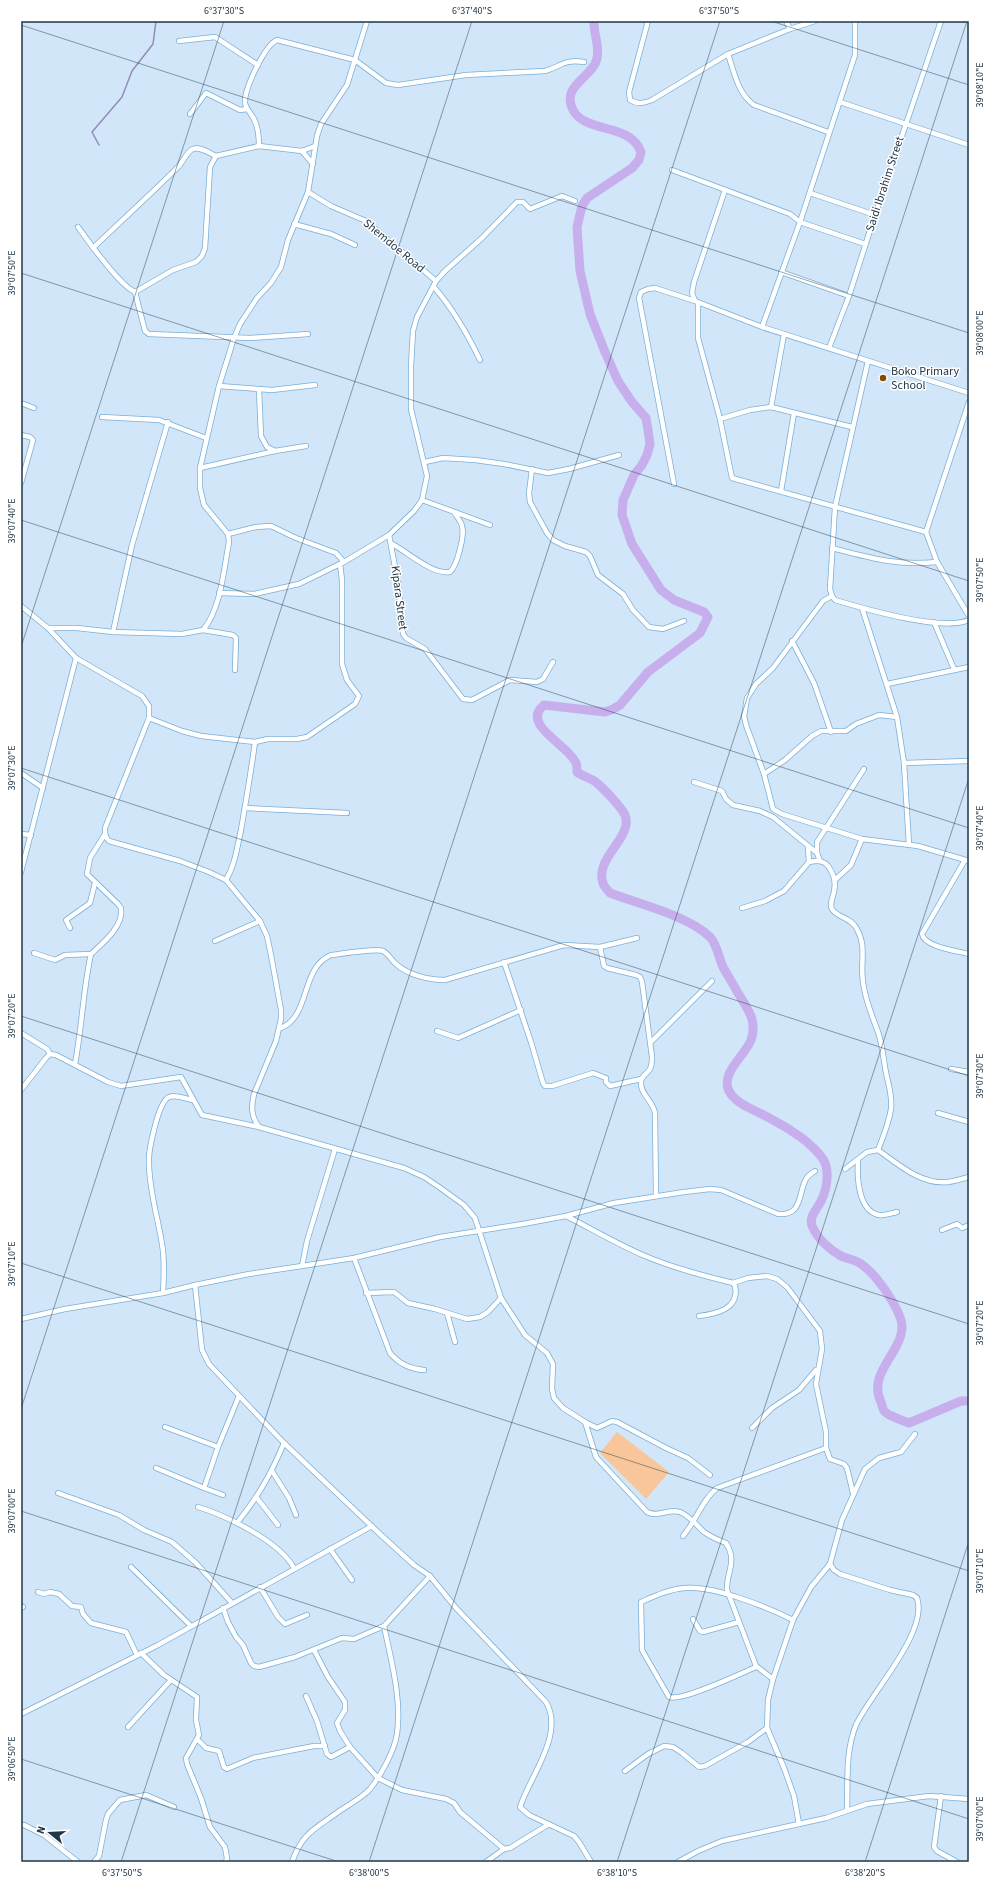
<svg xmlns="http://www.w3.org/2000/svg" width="990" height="1883" font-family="'Source Sans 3',sans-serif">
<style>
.green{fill:#f8c69a}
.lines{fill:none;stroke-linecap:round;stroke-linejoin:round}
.stream{stroke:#958abb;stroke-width:1.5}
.river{stroke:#c7aeec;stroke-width:9}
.street-casing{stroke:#79afd8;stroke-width:6}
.street{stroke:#fff;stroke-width:4.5}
.ticks{fill:none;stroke:#203748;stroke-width:1;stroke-opacity:0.45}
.poi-dot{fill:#864c01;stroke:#fff;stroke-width:1.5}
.labels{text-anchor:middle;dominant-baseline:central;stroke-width:3;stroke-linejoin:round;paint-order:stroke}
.street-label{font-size:12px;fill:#203748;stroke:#fff}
.poi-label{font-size:12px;fill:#203748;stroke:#fff;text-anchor:start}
.neatline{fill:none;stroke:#203748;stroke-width:1.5}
.ticks-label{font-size:10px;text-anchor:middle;fill:#203748}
</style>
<rect width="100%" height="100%" fill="#d1e6f8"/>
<polygon class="green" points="617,1432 669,1472 646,1499 600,1453"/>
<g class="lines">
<polyline class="stream" points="99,145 92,132 122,97 132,71 153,44 156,21"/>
<path class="river" d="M594,21c-1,12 6,25 3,37 -3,19 -37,27 -24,52 13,24 57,12 68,42l-2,8 -7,8 -45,30 -5,8 -5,21 3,44 10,43 15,38 13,29 14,21 14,16 2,12 2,14 -3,11 -5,10 -8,10 -11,25 -1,15 10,29 29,46 13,10 30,12 4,5 -8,16 -52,39 -28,33 -7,4 -8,3 -61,-7c-24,20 24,39 32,58 1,2 1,6 1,9 6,5 15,6 21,12 7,6 23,23 27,31 9,22 -31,43 -22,68 1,4 5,7 7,10 29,11 79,23 100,44 7,7 9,22 13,30 5,9 10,17 15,26 9,15 20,28 13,47 -6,16 -31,33 -22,51 7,14 29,20 42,28 18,9 41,24 52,40 7,11 4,29 -1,40 -4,10 -15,18 -9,29 5,11 17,22 28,28 7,3 15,4 20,8 15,10 33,37 39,53 12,30 -35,53 -19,85 1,3 2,8 4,10 6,5 17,8 24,11l52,-22h8"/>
<g class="street-casing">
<g id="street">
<path d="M648,21l-19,71 1,8c8,5 14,3 22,0l76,-46 62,-25 25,-8"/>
<polyline points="786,21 790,29"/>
<polyline points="179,41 215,37 258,65"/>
<path d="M728,54c6,18 10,40 26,51l74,27"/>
<polyline points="840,102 969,145"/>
<polyline points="190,114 206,93 240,110 247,109"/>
<path d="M259,146c0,-9 -1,-19 -5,-27 -3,-6 -8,-10 -9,-16 -1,-14 20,-58 32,-63l78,20 31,23 12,2 68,-10 79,-4c17,-5 19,-12 39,-9"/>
<polyline points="302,151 313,164"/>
<polyline points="672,170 790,214 800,222 865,244"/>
<polyline points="725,190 694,282 692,293 695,301 762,327 969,393"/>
<polyline points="308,192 331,206 366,221 436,281"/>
<polyline points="810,193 875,215"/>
<polyline points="294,224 331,234 355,245"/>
<path d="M78,227c11,15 41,58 57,65l38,-22 23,-8 6,-6 3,-8 5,-81 6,-11 43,-10 43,5 13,-5"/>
<path d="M93,248c28,-27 57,-53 85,-81 5,-5 9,-16 15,-18 7,-3 16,4 23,7"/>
<polyline points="781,272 849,296"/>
<path d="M434,287c20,23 33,46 46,73"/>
<polyline points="135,292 145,331 149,334 250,338 308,334"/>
<polyline points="698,304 698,338 720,419 732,478 926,532"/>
<polyline points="762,327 800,222 855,55 855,21"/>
<polyline points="829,348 849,296 875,215 941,21"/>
<path d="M868,361l-33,146 -5,82 2,7 3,4c30,9 107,32 134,20"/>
<polyline points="219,386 272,390 315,385"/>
<polyline points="259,390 261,436 267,447 275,451"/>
<polyline points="969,402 926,532 937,562 969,616"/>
<polyline points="21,403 34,408"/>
<polyline points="771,407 784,334"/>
<polyline points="102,417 159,420 206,438"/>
<polyline points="720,419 750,410 771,407 852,427"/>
<polyline points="21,435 30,437 33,440 21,483"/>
<polyline points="425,462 443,458 475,460 504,464 548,473 569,469 619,455"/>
<polyline points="200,468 275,451 306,446"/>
<polyline points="532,469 529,493 530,502 547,533 553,540 565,546 586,552 590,556 598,575 623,594 633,610 649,627 663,629 684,621"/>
<polyline points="674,484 639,298 641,292 648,289 655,288 695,301"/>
<polyline points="781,491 794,413"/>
<polyline points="422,500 490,525"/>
<polyline points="228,534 256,527 271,526 296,538 336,553 344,562"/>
<polyline points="389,535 398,583 403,634 406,638 425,649 463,699 472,700 510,680 537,682 543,679 553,662"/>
<path d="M392,544c16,8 40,31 58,28 7,-6 15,-37 12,-46 -1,-5 -5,-9 -8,-14"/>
<path d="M832,548c38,10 65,18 105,14"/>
<polyline points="219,593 254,594 299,584 344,562 389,535 414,511 422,500 427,476 411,409 411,366 413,331 417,317 436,281 445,271 482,238 517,202 523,202 530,209 562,196 575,201"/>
<polyline points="832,596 823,601 773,668 756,684 747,698 744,716 746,725 764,774 773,809 782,814 862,839 918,846 969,861"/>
<path d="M21,606l27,22 28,30 66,38 7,10v12l-44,110c0,6 0,9 4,13l71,20 29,11 17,8 34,41 7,15 4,19 10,55v9l-5,22 -22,53c-3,13 -3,22 5,33l145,41 20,9 15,10 25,18 11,13 26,80 24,37 22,18 6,11 -1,25 2,9 9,10 22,14 11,35 51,55c11,6 22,-4 33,0 10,4 16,13 24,20 7,5 14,8 22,11 12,19 0,29 1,47l29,76 17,13 -5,21 -1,28 17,40 10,28 5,28"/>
<polyline points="862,608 897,717 904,763 909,845"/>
<polyline points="934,622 954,669"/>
<path d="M48,628h29l36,4 69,2 21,-4c18,-21 21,-62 26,-88l-1,-8 -24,-29 -4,-17v-20l19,-82 15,-48 6,-14 17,-26 14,-15 10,-16 7,-27 20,-48 9,-56 4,-12 26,-39 20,-64"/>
<polyline points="203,630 233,635 236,638 235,670"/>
<polyline points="113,632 132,545 168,422"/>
<polyline points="792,641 814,683 831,732"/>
<polyline points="887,684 969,667"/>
<polyline points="149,718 182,731 201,736 255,742 268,739 297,739 307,737 355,704 359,696 347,680 342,664 342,580 340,564"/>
<polyline points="904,763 969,761"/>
<polyline points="21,773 43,788"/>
<polyline points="764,774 785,760 812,736 821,731 846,731 856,724 879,715 897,717"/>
<polyline points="694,782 722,791 726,799 733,805 760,811 773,817 817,853"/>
<polyline points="245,808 347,813"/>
<polyline points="21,834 31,835"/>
<polyline points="808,847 809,862"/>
<path d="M965,860l-43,74c2,13 36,17 47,20"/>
<polyline points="820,861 817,853 817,842 864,769"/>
<polyline points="21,872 76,658"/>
<polyline points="836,879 851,865 862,839"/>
<path d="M226,880c9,-15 11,-32 15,-50 5,-29 10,-58 14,-88"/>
<path d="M742,908l23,-7 19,-10 25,-29c9,-2 16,-2 21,7 12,19 -3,32 2,40 5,9 19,8 25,20 10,18 3,34 6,53 2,18 9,33 15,50 4,11 5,23 7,35 2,14 8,28 6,42 -2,14 -8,28 -13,41"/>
<polyline points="70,928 66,920 90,903 95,883"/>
<polyline points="215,941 260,921"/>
<path d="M600,947l4,19 3,2 29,7 4,2 2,5 10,75c0,4 0,8 -2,12 -3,5 -9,7 -9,13 -1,12 12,19 14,31l1,83"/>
<path d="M34,953l21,7 10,-5 26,-1c12,-11 33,-28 30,-46l-3,-4 -31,-30 3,-16 15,-24"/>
<polyline points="504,962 531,1042 543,1083 545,1086 552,1086 593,1073 606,1078 606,1082 610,1086 641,1079"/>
<path d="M281,1028c30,-12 19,-60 50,-73 9,-1 46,-7 52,-4 6,3 8,9 13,13 12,11 33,16 49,16l119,-35 36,2 37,-9"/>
<polyline points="437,1031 458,1038 521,1010"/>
<polyline points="21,1033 47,1049 50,1054"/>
<polyline points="651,1042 712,981"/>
<path d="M75,1064c7,-37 8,-74 16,-110"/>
<polyline points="951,1069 969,1072"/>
<polyline points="21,1090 46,1058 50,1054 56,1055 108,1082 121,1086 181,1077 202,1115 259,1127"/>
<polyline points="938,1113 969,1122"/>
<path d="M858,1161c-1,16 0,50 21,54 5,1 13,-2 18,-3"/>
<path d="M845,1169l22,-17 11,-2c20,14 43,35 70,32 7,-1 14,-3 21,-5"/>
<path d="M566,1216c26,13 53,29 79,40 28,12 59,20 88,27l2,3c5,23 -19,28 -36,30"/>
<polyline points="942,1230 957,1224 962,1228 969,1225"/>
<path d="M354,1258l36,95c9,11 20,16 34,17"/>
<polyline points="302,1266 307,1241 335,1149"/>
<polyline points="733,1283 748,1278 767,1276 777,1279 787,1287 820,1331 822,1349 816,1384 826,1432 826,1448 830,1459 844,1464 847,1468 853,1493"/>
<path d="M195,1285l7,65 7,14 75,79 98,93 32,29 16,11 26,32 90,94c19,32 -16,74 -26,105l9,8 45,21 5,6 12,20"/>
<path d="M163,1293c1,-16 2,-32 -1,-49 -4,-26 -13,-54 -13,-81 -1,-11 9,-61 20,-66 7,-3 17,2 24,3"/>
<polyline points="366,1293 394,1292 408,1303 435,1309 467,1319 480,1317 488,1312 501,1298"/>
<polyline points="447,1313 455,1342"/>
<path d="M21,1319l44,-10 98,-16 32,-8 54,-11 105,-16 86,-21 83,-13 43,-8 48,-13 70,-11 26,-3 11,1 57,24c25,2 20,-21 28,-35 2,-4 6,-6 9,-8"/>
<polyline points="585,1422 597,1428 612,1421 617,1422 666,1448 688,1458 710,1475"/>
<polyline points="165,1427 218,1447"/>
<polyline points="752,1428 772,1408 799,1390 816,1370"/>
<polyline points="156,1468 204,1488"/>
<polyline points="272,1471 289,1498 296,1515"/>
<polyline points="58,1493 119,1515 144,1530 172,1542 196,1563 232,1603"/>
<polyline points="223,1495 204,1488 218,1447 239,1396"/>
<polyline points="257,1498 278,1525"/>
<path d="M198,1507c29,9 81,34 96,61"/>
<path d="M237,1523c21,-26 34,-49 47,-80"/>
<path d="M683,1536c13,-15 19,-36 34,-48l109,-40"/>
<polyline points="330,1549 352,1580"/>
<path d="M830,1564l4,6 6,4 50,16 23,5 4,3c12,34 -47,96 -61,127 -11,27 -8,57 -9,85"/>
<polyline points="131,1567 191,1626"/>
<polyline points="260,1587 278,1617 285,1624 307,1615"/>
<polyline points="38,1592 44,1594 50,1592 59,1594 72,1606 81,1607 83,1614 91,1623 126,1632 137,1655"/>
<polyline points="21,1608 23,1607"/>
<polyline points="223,1608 228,1622 236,1637 243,1645 251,1663 254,1666 259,1667 295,1657 342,1638 354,1639 384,1626 430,1576"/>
<polyline points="693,1619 700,1631 703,1632 739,1622"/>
<polyline points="314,1650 328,1677 345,1702 345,1710 337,1723 340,1731 350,1747 378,1778 402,1790 446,1799 454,1803 460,1812 504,1849"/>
<polyline points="141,1653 164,1675 197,1697 196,1720 199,1735 186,1758 187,1764 201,1798 210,1827 225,1847 227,1858 226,1862"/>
<path d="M756,1666l-2,2c-15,6 -72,34 -85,29l-27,-47 -1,-48c14,-6 29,-13 44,-14 28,-3 82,19 108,32"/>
<polyline points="773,1679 793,1620 811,1587 830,1564 842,1520 865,1469 879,1458 901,1452 915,1434"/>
<polyline points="306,1696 317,1721 327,1754 331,1757 350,1747"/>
<polyline points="21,1714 158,1645 372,1526"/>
<polyline points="128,1727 171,1680"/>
<polyline points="198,1740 206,1748 219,1751 224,1767 227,1769 253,1758 314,1746 325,1746"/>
<polyline points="625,1771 648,1754 664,1746 673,1747 682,1753 699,1767 705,1766 748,1742 767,1728"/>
<polyline points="941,1796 934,1847 937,1851 957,1862"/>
<polyline points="24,1825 44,1835 78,1862"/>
<polyline points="94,1862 99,1856 106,1820 108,1814 120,1800 146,1795 174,1807"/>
<path d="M292,1862c10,-29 23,-33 46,-50 10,-7 24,-14 32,-23 11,-14 24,-37 27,-55 5,-35 -6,-74 -13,-108"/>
<polyline points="486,1862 504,1849 510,1848 549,1824"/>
<polyline points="678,1862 698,1851 722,1841 826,1818 867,1804 929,1796 969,1799"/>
</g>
</g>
<use href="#street" class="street"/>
</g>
<path class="ticks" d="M771,21l198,64M21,25l948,308M21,273l948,308M21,520l948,308M21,647l203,-626M21,768l948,308M21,1016l948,308M21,1263l948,308M21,1409l451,-1388M21,1511l948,308M21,1759l318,103M121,1862l599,-1841M369,1862l598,-1841M617,1862l352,-1084M865,1862l104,-321"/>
<circle class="poi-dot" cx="883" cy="378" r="4"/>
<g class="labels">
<g class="street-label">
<text transform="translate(885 184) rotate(-72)">Saidi Ibrahim Street</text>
<text transform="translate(394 246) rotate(40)">Shemdoe Road</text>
<text transform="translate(399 598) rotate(83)">Kipara Street</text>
</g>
<g class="poi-label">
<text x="891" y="371">Boko Primary<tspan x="891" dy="14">School</tspan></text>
</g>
</g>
<rect width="990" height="1883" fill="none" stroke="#ffffff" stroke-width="44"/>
<g transform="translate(50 1833) rotate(288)" stroke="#ffffff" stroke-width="3" paint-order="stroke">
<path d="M0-3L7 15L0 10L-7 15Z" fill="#203748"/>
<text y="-6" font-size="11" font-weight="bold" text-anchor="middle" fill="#203748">N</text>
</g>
<rect x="22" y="22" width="946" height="1839" class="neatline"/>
<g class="ticks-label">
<text x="224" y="14">6°37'30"S</text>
<text x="472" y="14">6°37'40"S</text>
<text x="719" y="14">6°37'50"S</text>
<text transform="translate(979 85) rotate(-90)" y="4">39°08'10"E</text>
<text transform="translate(11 273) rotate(-90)" y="4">39°07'50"E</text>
<text transform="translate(979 333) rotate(-90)" y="4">39°08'00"E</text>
<text transform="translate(11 521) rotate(-90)" y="4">39°07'40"E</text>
<text transform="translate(979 580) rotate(-90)" y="4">39°07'50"E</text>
<text transform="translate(11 768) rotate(-90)" y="4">39°07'30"E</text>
<text transform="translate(979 828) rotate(-90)" y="4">39°07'40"E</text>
<text transform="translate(11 1016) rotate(-90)" y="4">39°07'20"E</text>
<text transform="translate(979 1076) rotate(-90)" y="4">39°07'30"E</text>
<text transform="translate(11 1264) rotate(-90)" y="4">39°07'10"E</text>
<text transform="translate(979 1323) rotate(-90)" y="4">39°07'20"E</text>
<text transform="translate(11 1511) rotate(-90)" y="4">39°07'00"E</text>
<text transform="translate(979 1571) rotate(-90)" y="4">39°07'10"E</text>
<text transform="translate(11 1759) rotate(-90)" y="4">39°06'50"E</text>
<text transform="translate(979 1819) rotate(-90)" y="4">39°07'00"E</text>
<text x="122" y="1876">6°37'50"S</text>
<text x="369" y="1876">6°38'00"S</text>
<text x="617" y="1876">6°38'10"S</text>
<text x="865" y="1876">6°38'20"S</text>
</g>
</svg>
